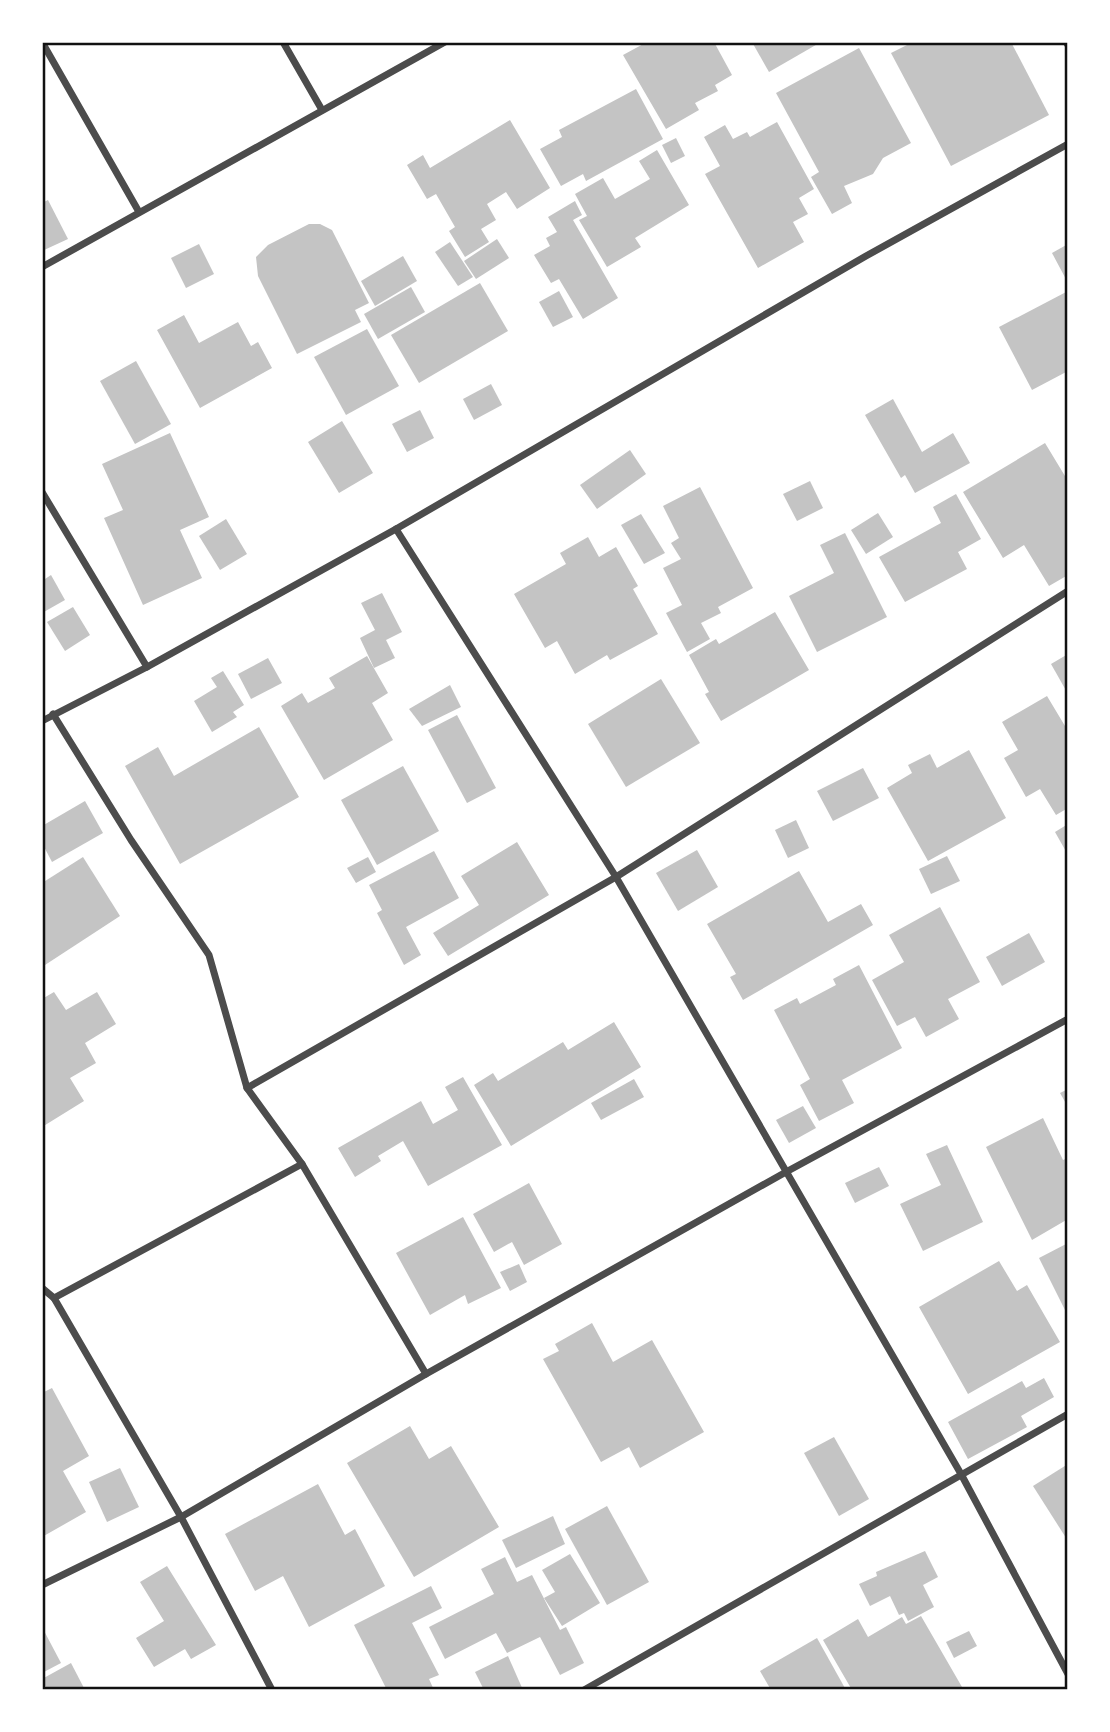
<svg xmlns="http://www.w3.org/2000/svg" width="1110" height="1732" font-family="'Crimson Pro',serif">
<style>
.building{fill:#c4c4c4}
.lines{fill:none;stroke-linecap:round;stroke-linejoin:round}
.minor{stroke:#4c4c4c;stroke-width:7}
.neatline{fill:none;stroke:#111;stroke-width:2.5}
</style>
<rect width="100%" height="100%" fill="#fff"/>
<g class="building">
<polygon points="647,42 714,42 732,75 715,85 718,91 695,103 699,110 666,129 623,55"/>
<polygon points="752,42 821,42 769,72"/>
<polygon points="913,42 1011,42 1049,115 951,166 891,53"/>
<polygon points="859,48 911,143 883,158 873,174 844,186 852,203 832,214 811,177 819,172 776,93"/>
<polygon points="636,89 663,139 586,181 583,174 561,186 540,149 562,137 559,130"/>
<polygon points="510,120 550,188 517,209 506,192 487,204 496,220 481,229 489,242 465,257 449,231 455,227 436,194 427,199 407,165 423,155 430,168"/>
<polygon points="777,122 814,189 799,198 808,214 793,222 804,242 758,268 705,174 720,166 704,137 725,125 733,139 747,132 750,137"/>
<polygon points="676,138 685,156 671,163 662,145"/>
<polygon points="657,150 689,205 635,238 641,247 607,267 579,220 587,216 575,194 603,178 615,199 650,179 639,161"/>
<polygon points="48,200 68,239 42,251 42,203"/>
<polygon points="575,201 582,215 573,220 618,298 583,319 559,279 551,283 534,255 550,246 546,238 557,232 548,217"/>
<polygon points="309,224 320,224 332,230 369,303 355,310 361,322 297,354 258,276 256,257 268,245"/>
<polygon points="497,239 509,258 476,279 464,261"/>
<polygon points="450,242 473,277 458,286 435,252"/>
<polygon points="199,244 214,274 186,288 171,258"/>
<polygon points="1068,244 1068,283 1052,253"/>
<polygon points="403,256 417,281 375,306 361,281"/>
<polygon points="480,283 508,331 419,383 391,335"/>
<polygon points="411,287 425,312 378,339 364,314"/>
<polygon points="559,291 573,317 553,327 539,302"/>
<polygon points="1068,291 1068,371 1032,390 999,327"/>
<polygon points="184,315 199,343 238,322 251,346 258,342 272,368 200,408 157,330"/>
<polygon points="367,329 399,386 346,415 314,357"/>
<polygon points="136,361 171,424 135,444 100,381"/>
<polygon points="491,384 502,405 474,420 463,399"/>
<polygon points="893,399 922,452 953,433 970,463 915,493 905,475 901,478 865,415"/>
<polygon points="420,410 434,438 407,452 392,424"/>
<polygon points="342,421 373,473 339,493 308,442"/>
<polygon points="170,433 209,517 180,530 202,578 143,605 104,518 123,510 102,464"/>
<polygon points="1045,443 1068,481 1068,575 1049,586 1024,545 1003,558 963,492"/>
<polygon points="630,450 646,474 597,509 580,485"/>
<polygon points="810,481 823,508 797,521 783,494"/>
<polygon points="700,487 753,588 718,607 721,613 701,623 710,639 687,652 666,613 682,605 663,568 681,559 671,543 679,538 663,506"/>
<polygon points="956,494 981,539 958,552 967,569 905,602 879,557 941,523 933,507"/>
<polygon points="878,513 893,537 866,554 851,530"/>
<polygon points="641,514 665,553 644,564 621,525"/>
<polygon points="226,519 247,554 220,570 199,536"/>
<polygon points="845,533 887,617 817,652 789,596 834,573 820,545"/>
<polygon points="588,537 599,557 616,547 638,586 633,589 658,634 610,660 607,655 575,674 557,641 545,648 514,594 566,564 560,553"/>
<polygon points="51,575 65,600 42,613 42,581"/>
<polygon points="382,593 402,632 386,640 395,658 374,668 360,638 375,630 361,603"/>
<polygon points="73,607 90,635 65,651 47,622"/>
<polygon points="775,612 809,670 721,721 705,694 709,692 689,655 716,639 719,644"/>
<polygon points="1068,654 1068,694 1051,664"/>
<polygon points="367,656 388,693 372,703 393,740 324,780 281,706 302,693 308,703 335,688 329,678"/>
<polygon points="268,658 282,683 251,699 238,674"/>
<polygon points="223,671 244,705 233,712 237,717 212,732 194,701 217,687 211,678"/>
<polygon points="661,679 700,743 626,787 588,724"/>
<polygon points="450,685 461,707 422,726 409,709"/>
<polygon points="1047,696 1068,731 1068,808 1056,815 1040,789 1026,797 1004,758 1018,750 1002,722"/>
<polygon points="457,715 496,788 467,803 428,730"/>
<polygon points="259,727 299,797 180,864 125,766 158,747 174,776"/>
<polygon points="969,750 1006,818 928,861 887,788 912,773 908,765 930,754 937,768"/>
<polygon points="403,766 439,831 377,865 341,800"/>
<polygon points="863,768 879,798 833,821 817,791"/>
<polygon points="85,801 103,833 52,862 42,843 42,826"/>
<polygon points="796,820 809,848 788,858 775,830"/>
<polygon points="1068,824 1068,855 1055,832"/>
<polygon points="517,842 549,895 448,956 433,933 479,905 461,876"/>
<polygon points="697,850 718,887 678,911 656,873"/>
<polygon points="434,851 459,898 406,927 421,955 404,965 377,913 382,910 369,885"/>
<polygon points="947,856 960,881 931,894 919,869"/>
<polygon points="83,857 120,916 45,965 42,960 42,883"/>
<polygon points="368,857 376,872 356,883 347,868"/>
<polygon points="799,871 828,922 861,904 873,925 743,1000 730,977 736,974 707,924"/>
<polygon points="940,907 980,982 948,999 959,1019 926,1037 915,1017 897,1026 872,980 904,962 889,935"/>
<polygon points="1029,933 1045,962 1002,986 986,957"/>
<polygon points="859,965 902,1048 842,1080 854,1103 819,1121 800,1085 810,1079 774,1010 797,998 800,1004 836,985 833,979"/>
<polygon points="54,992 66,1010 97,992 116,1024 85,1043 96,1063 70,1078 84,1101 42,1127 42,999"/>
<polygon points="614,1022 641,1067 511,1146 474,1085 493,1073 498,1081 563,1042 568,1050"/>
<polygon points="463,1077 502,1145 428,1186 403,1141 378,1156 381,1161 355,1177 338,1148 421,1101 433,1124 458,1110 445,1087"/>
<polygon points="634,1079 644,1097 601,1120 591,1103"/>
<polygon points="1068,1089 1068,1107 1060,1093"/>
<polygon points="803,1106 816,1128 789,1143 776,1120"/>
<polygon points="1043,1118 1063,1160 1068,1158 1068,1219 1032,1240 986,1147"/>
<polygon points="947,1145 983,1222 923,1251 900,1204 941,1185 926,1154"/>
<polygon points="879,1167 889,1186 855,1203 845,1183"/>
<polygon points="529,1183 562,1244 524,1265 512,1242 494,1252 473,1214"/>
<polygon points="463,1217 501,1288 468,1304 465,1295 430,1315 396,1253"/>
<polygon points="1068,1243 1068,1316 1039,1258"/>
<polygon points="999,1261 1017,1291 1027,1285 1060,1342 968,1394 919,1307"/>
<polygon points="519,1264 527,1282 510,1291 500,1272"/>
<polygon points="592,1323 613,1362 652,1340 704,1432 640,1468 629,1447 601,1462 543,1359 559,1351 555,1344"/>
<polygon points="1044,1378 1054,1397 1021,1416 1027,1427 968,1459 948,1422 1022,1381 1026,1388"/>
<polygon points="52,1388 89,1456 63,1471 86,1512 42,1537 42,1393"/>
<polygon points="410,1426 429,1459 451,1446 499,1527 414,1577 347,1463"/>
<polygon points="834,1437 869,1499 839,1516 804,1453"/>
<polygon points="1068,1464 1068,1541 1033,1486"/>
<polygon points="120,1468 139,1507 107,1522 89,1482"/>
<polygon points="318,1484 345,1535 355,1529 385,1586 309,1627 283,1576 255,1591 225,1534"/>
<polygon points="607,1506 649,1582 607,1605 565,1529"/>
<polygon points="553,1516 565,1544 516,1568 502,1540"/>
<polygon points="925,1551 938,1577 923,1585 934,1607 908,1621 904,1613 899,1615 890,1596 870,1606 859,1584 877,1576 876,1572"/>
<polygon points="570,1554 600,1603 562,1626 544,1598 555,1592 542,1570"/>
<polygon points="505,1557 517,1582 532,1575 560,1630 566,1627 584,1663 560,1675 540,1637 507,1653 496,1633 445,1659 429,1627 494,1594 481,1569"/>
<polygon points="167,1566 216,1645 191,1659 185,1649 154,1667 136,1638 164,1621 140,1582"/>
<polygon points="431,1586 442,1608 412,1623 439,1675 429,1679 434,1690 387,1690 354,1625"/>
<polygon points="921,1616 962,1687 956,1690 852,1690 823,1640 858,1619 868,1637 902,1617 906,1624"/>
<polygon points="42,1627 61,1663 42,1673"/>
<polygon points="969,1631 977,1646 954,1658 946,1642"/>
<polygon points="817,1638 846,1690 771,1690 760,1671"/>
<polygon points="508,1656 523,1690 484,1690 475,1672"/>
<polygon points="71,1663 85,1690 47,1690 42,1679"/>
</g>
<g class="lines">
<g class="minor">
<polyline points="42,42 139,212"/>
<polyline points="283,42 322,110"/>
<polyline points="1066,42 1068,45"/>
<polyline points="42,267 445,42"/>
<polyline points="42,492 147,667"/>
<polyline points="396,529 616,877 961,1474 1068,1674"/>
<polyline points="53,714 131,840 209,955 247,1088 302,1164 426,1374"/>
<polyline points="42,721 147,667 396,529 866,256 1068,144"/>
<polyline points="247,1088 616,877 1068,591"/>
<polyline points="42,1288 54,1298 181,1517 272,1690"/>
<polyline points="54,1298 302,1164"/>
<polyline points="42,1585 181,1517 426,1374 786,1172 1068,1019"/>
<polyline points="584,1690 1068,1414"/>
</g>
</g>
<rect width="1110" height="1732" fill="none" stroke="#ffffff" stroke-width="88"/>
<rect x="44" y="44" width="1022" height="1644" class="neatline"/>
</svg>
